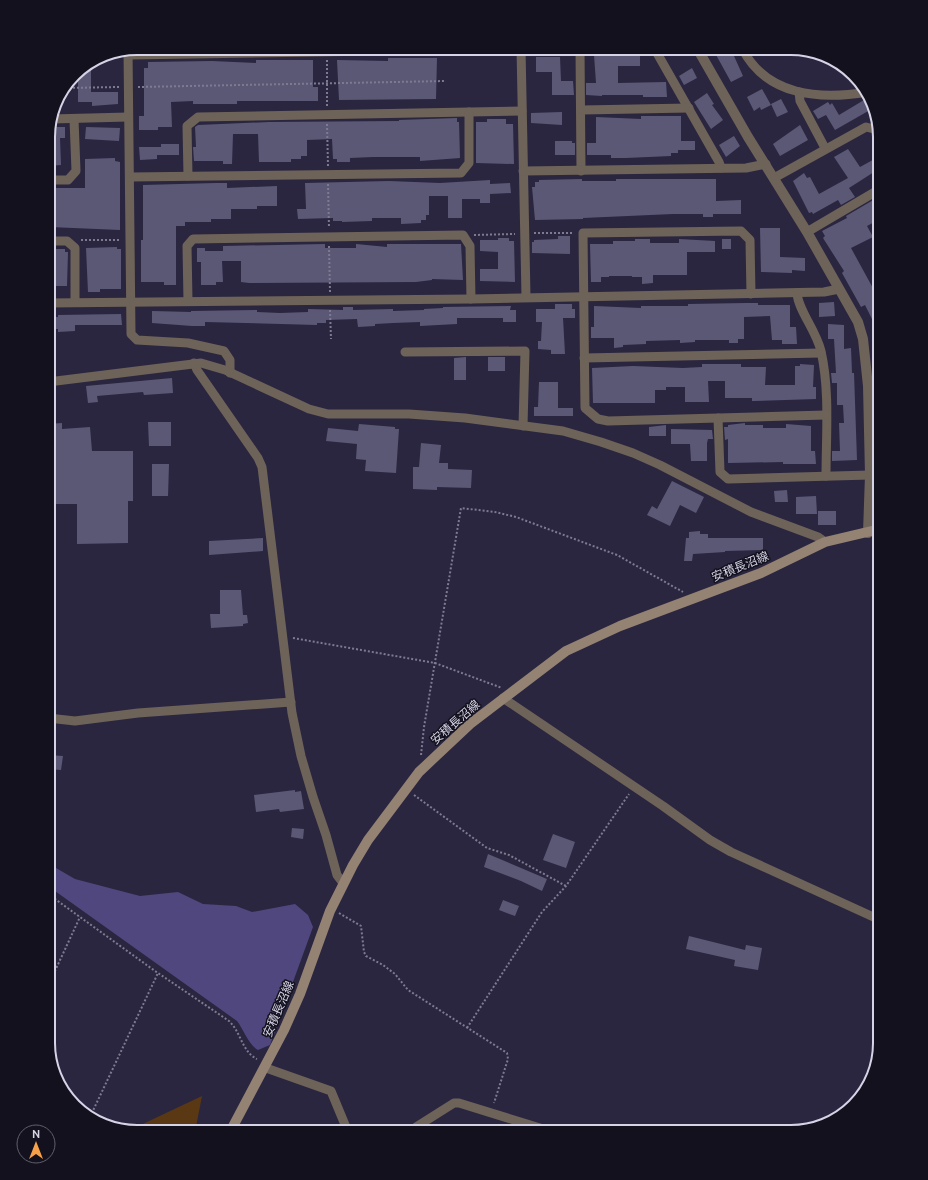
<svg xmlns="http://www.w3.org/2000/svg" width="928" height="1180" font-family="Ubuntu,'Noto Sans JP',sans-serif">
<style>
.green{fill:#5a3814}
.water{fill:#50477e}
.building{fill:#5b5876}
.lines{fill:none;stroke-linecap:round;stroke-linejoin:round}
.path{stroke:#7e7b91;stroke-width:2;stroke-dasharray:2 2;stroke-linecap:butt}
.minor{stroke:#6e6358;stroke-width:9}
.tertiary{stroke:#6e6358;stroke-width:10}
.secondary{stroke:#948272;stroke-width:10}
.labels{text-anchor:middle;dominant-baseline:central;stroke-width:3;stroke-linejoin:round;paint-order:stroke}
.street-label{font-size:12px;fill:#d5d3e5;stroke:#12111d}
.rim{fill:none;stroke:#d5d3e5;stroke-width:2}
</style>
<rect width="100%" height="100%" fill="#2a2640"/>
<polygon class="green" points="202,1096 195,1132 137,1132 130,1130"/>
<path class="water" d="M48,868h8l19,11 65,17 38,-4 25,12 33,2 16,6 43,-8 13,11 5,12 -43,118 -12,5c-10,-6 -14,-20 -21,-29l-189,-135z"/>
<g class="building">
<polygon points="724,48 733,48 736,54 734,56 743,76 731,82 715,53"/>
<polygon points="640,54 640,66 618,66 618,83 666,82 667,97 643,97 643,95 602,95 602,96 586,95 586,83 596,83 594,55"/>
<polygon points="536,57 560,57 561,81 573,81 574,95 552,95 552,72 536,72"/>
<polygon points="388,58 437,58 436,99 339,100 337,60 388,61"/>
<polygon points="256,60 313,60 313,87 318,87 318,101 237,101 237,104 193,104 193,101 171,102 172,127 158,127 158,130 139,130 139,116 144,116 144,68 148,68 148,62 212,61 256,63"/>
<polygon points="91,62 91,92 118,92 118,104 92,106 92,102 78,102 78,77 73,77 78,70"/>
<polygon points="692,68 697,78 684,85 679,76"/>
<polygon points="762,89 771,105 761,110 760,107 754,111 747,97"/>
<polygon points="707,93 714,104 712,105 723,120 711,129 694,102"/>
<polygon points="781,99 788,112 777,117 771,104"/>
<polygon points="864,100 870,110 835,130 826,115 818,119 813,111 828,102 830,105 832,103 839,115"/>
<polygon points="562,112 562,125 531,123 531,113"/>
<polygon points="641,116 681,116 681,141 695,141 695,150 678,150 678,153 671,153 671,156 626,158 611,158 611,155 587,155 587,143 596,143 596,117 641,119"/>
<polygon points="457,118 457,122 459,122 460,158 420,161 420,157 373,157 350,158 350,162 337,162 337,159 333,159 332,139 307,140 307,156 301,156 301,159 291,159 291,162 259,162 258,134 233,134 232,164 223,164 223,161 194,161 193,147 196,147 195,127 198,125 269,122 399,121 399,120"/>
<polygon points="487,119 506,119 506,124 513,124 514,164 476,163 476,122 487,122"/>
<polygon points="800,125 808,140 780,156 773,144"/>
<polygon points="49,127 65,127 65,138 60,138 61,165 48,166"/>
<polygon points="86,127 120,128 119,141 85,139"/>
<polygon points="734,136 740,146 726,157 719,145"/>
<polygon points="555,141 572,141 572,143 575,143 575,155 555,155"/>
<polygon points="161,144 179,144 179,155 157,155 157,159 140,160 139,147 161,147"/>
<polygon points="848,149 860,167 880,156 880,183 874,172 849,188 855,197 841,205 838,200 813,214 812,212 809,213 793,181 804,173 807,178 810,177 819,194 848,178 834,157"/>
<polygon points="115,158 115,161 120,162 120,230 50,227 50,191 54,191 54,188 85,188 85,159"/>
<polygon points="582,179 582,181 616,181 616,179 716,179 716,201 741,200 741,214 713,214 713,217 703,217 703,214 673,214 583,218 583,219 535,220 532,187 535,187 535,182 539,182 539,180"/>
<polygon points="490,180 490,184 510,183 511,193 490,194 490,203 480,203 480,199 462,199 462,218 448,218 448,196 429,196 429,215 426,215 426,220 421,220 421,223 401,224 401,218 372,218 372,221 342,222 342,221 333,221 333,218 298,219 297,209 306,209 305,183 389,181 440,183"/>
<polygon points="216,183 227,183 227,188 277,186 277,206 257,206 257,209 231,209 231,219 211,219 211,222 185,222 185,226 176,226 176,285 164,285 164,282 141,282 141,240 143,240 143,185"/>
<polygon points="875,199 880,207 880,219 867,226 873,237 851,248 880,301 880,335 865,305 861,307 842,273 844,271 823,238 825,236 822,231 847,218 846,216"/>
<polygon points="760,228 780,228 780,257 805,258 805,271 792,270 792,273 761,272"/>
<polygon points="558,236 570,236 570,254 532,253 532,242 534,242 534,240 558,239"/>
<polygon points="498,238 509,238 509,241 514,241 515,282 480,281 480,269 498,269 498,252 480,251 480,240 498,240"/>
<polygon points="635,239 650,239 650,243 679,243 679,239 715,241 715,252 687,252 687,275 653,275 653,283 642,284 642,277 632,277 632,276 609,276 609,277 601,277 601,282 591,282 590,244 613,244 613,241 635,241"/>
<rect x="722" y="239" width="9" height="10"/>
<polygon points="325,244 325,248 356,248 356,244 387,247 387,244 461,244 463,280 432,279 432,280 416,282 249,283 241,282 241,261 222,261 223,282 216,282 216,285 201,285 201,262 197,262 197,248 205,248 205,251 223,251 223,246"/>
<polygon points="117,247 117,249 121,249 121,289 100,289 100,292 88,292 86,248"/>
<polygon points="50,249 65,249 65,252 68,252 67,286 50,286"/>
<polygon points="834,302 835,316 819,317 819,303"/>
<polygon points="746,303 758,303 758,305 790,305 790,327 796,327 797,344 782,344 782,340 772,340 770,316 744,317 744,339 738,339 738,343 729,343 729,340 695,340 695,342 680,343 680,340 646,341 646,344 623,345 623,347 614,348 614,338 591,338 591,327 594,327 594,306 641,308 641,306 688,306 688,304"/>
<polygon points="555,304 572,304 572,309 575,309 575,318 563,318 565,354 551,354 551,350 538,349 538,341 541,341 542,322 536,322 536,309 555,309"/>
<polygon points="511,306 510,310 516,310 516,322 503,322 503,318 457,318 457,324 420,326 420,322 393,323 375,324 375,326 358,327 357,319 326,320 326,323 317,323 317,325 205,322 205,326 192,326 152,323 152,311 191,312 191,311 257,310 257,312 280,313 308,312 308,309 343,310 343,307 353,307 353,310 393,309 393,311 424,310 424,309 443,308 443,307"/>
<polygon points="121,314 122,325 75,325 75,331 58,332 58,329 48,329 48,317 58,317 58,315"/>
<polygon points="828,324 844,325 844,349 851,348 852,373 854,373 857,460 832,461 832,451 840,451 839,423 844,423 843,405 837,405 837,383 832,383 831,373 836,373 834,339 828,339"/>
<polygon points="466,357 466,380 454,380 454,358"/>
<rect x="488" y="357" width="17" height="14"/>
<polygon points="702,364 741,364 741,367 766,367 765,385 795,385 795,366 800,366 800,364 814,365 813,387 816,387 816,399 752,401 752,398 725,398 725,381 708,381 709,402 685,402 685,387 666,387 666,390 655,390 655,403 593,403 592,368 633,366 683,368 702,367"/>
<polygon points="172,378 173,393 144,395 143,392 97,396 98,402 88,403 86,386"/>
<polygon points="539,382 558,382 558,408 573,408 573,416 534,416 534,407 538,407"/>
<polygon points="148,422 171,422 171,446 149,446"/>
<polygon points="62,423 62,429 90,427 92,451 133,451 133,501 128,501 128,543 77,544 77,504 50,504 48,424"/>
<polygon points="745,423 745,425 763,425 763,428 786,428 786,424 811,426 811,451 815,451 816,464 783,464 783,462 728,463 728,439 725,440 724,427 728,427 728,425"/>
<polygon points="359,424 395,427 395,429 399,429 396,473 365,471 366,460 356,459 357,444 326,441 328,428 358,431"/>
<polygon points="666,425 666,436 649,436 649,427"/>
<polygon points="671,429 712,430 713,439 708,439 707,443 707,461 691,461 690,444 671,444"/>
<polygon points="421,443 441,445 439,463 448,463 448,469 472,470 471,488 437,487 437,490 413,489 413,467 419,467"/>
<polygon points="152,464 169,464 168,496 152,496"/>
<polygon points="672,481 704,497 696,513 680,505 670,526 647,515 652,506 657,509"/>
<polygon points="787,490 788,502 775,502 774,491"/>
<polygon points="816,496 817,514 796,514 796,497"/>
<rect x="818" y="511" width="18" height="14"/>
<polygon points="700,531 700,534 708,534 708,538 763,538 763,550 725,551 725,552 693,554 692,561 684,561 686,538 689,538 689,532"/>
<polygon points="263,538 263,551 209,555 209,541"/>
<polygon points="220,590 241,590 243,615 247,615 248,623 243,624 243,626 211,628 210,614 220,614"/>
<polygon points="48,755 63,756 61,770 48,769"/>
<polygon points="295,790 295,792 301,791 304,809 280,812 279,809 256,812 254,795"/>
<polygon points="292,828 304,829 303,839 291,837"/>
<polygon points="553,834 575,842 566,868 543,860"/>
<polygon points="488,854 547,879 542,891 521,881 484,867"/>
<polygon points="503,900 519,906 515,916 499,910"/>
<polygon points="689,936 745,950 746,945 762,948 758,970 734,966 735,960 686,949"/>
</g>
<g class="lines">
<g class="path">
<polyline points="710,51 716,48"/>
<polyline points="327,60 327,106"/>
<polyline points="138,87 446,81"/>
<polyline points="65,88 119,87"/>
<polyline points="327,124 328,166"/>
<polyline points="328,184 329,228"/>
<polyline points="534,233 573,233"/>
<polyline points="474,235 515,234"/>
<polyline points="81,240 121,240"/>
<polyline points="329,246 330,292"/>
<polyline points="330,310 331,339"/>
<polyline points="293,638 435,663 502,688"/>
<polyline points="421,755 424,727 461,508 495,512 516,517 617,555 683,592"/>
<polyline points="414,795 487,848 509,855 566,886"/>
<path d="M48,894l107,77 74,50c12,11 13,31 28,38"/>
<polyline points="339,913 361,926 364,952 366,956 383,965 395,974 408,990 507,1053 508,1059 494,1103"/>
<polyline points="48,986 80,917"/>
<polyline points="467,1028 542,912 566,886 629,794"/>
<polyline points="90,1117 158,973"/>
</g>
<g class="minor">
<polyline points="521,48 526,297"/>
<polyline points="580,48 581,171"/>
<polyline points="650,48 657,53 719,162 721,168"/>
<path d="M742,48c24,48 78,52 125,44"/>
<polyline points="521,49 612,48"/>
<polyline points="128,50 131,334 137,340 188,343 224,351 230,360 230,373"/>
<polyline points="128,55 435,50 436,48"/>
<polyline points="799,92 800,101 825,148"/>
<polyline points="582,110 689,108"/>
<polyline points="51,119 128,117"/>
<polyline points="523,171 746,168 766,164"/>
<polyline points="188,176 187,126 198,117 522,111"/>
<polyline points="130,177 461,173 469,163 469,112"/>
<polyline points="774,178 866,127 878,130"/>
<polyline points="48,180 68,180 76,171 74,119"/>
<polyline points="807,232 880,189"/>
<polyline points="48,241 67,241 75,248 75,302"/>
<path d="M797,293c1,17 19,37 24,58 9,40 5,85 5,125"/>
<polyline points="751,294 750,240 741,231 583,233 585,408 598,419 608,421 826,415"/>
<polyline points="188,301 187,246 193,239 463,235 470,246 471,299"/>
<polyline points="48,303 471,299 824,292 839,289"/>
<polyline points="405,352 525,351 523,426"/>
<polyline points="584,358 821,353"/>
<polyline points="194,363 197,370 258,458 262,467 292,713 301,756 313,797 326,835 337,875 343,883"/>
<polyline points="48,382 201,363 225,370 309,409 328,414 409,414 465,418 563,431 601,442 633,453 660,465 751,512 818,537 825,542"/>
<polyline points="718,418 720,472 728,479 870,475"/>
<polyline points="503,698 663,806 710,840 731,852 880,920"/>
<polyline points="48,718 75,721 138,713 291,702"/>
<polyline points="266,1068 331,1091 348,1132"/>
<polyline points="416,1127 454,1103 459,1103 553,1132"/>
</g>
<polyline class="tertiary" points="697,48 748,137 807,232 858,322 863,339 868,386 870,475 868,533"/>
<polyline class="secondary" points="230,1132 284,1030 300,994 330,911 353,865 368,840 419,772 470,724 566,651 620,626 761,573 825,542 880,529"/>
</g>
<g class="labels">
<g class="street-label">
<text transform="translate(740 566) rotate(-22)">安積長沼線</text>
<text transform="translate(455 722) rotate(-41)">安積長沼線</text>
<text transform="translate(278 1009) rotate(-67)">安積長沼線</text>
</g>
</g>
<path d="M0 0H928V1180H0ZM137 55H791A82 82 0 0 1 873 137V1043A82 82 0 0 1 791 1125H137A82 82 0 0 1 55 1043V137A82 82 0 0 1 137 55Z" fill="#12111d" fill-rule="evenodd"/>
<path class="rim" d="M137 55H791A82 82 0 0 1 873 137V1043A82 82 0 0 1 791 1125H137A82 82 0 0 1 55 1043V137A82 82 0 0 1 137 55Z"/>
<g transform="translate(36 1144)"><circle r="19" fill="#12111d" stroke="#605f6d"/>
<path d="M0-3L7 15L0 10L-7 15Z" fill="#f7a148"/>
<text y="-6" font-size="11" font-weight="bold" text-anchor="middle" fill="#d5d3e5">N</text>
</g>
</svg>
